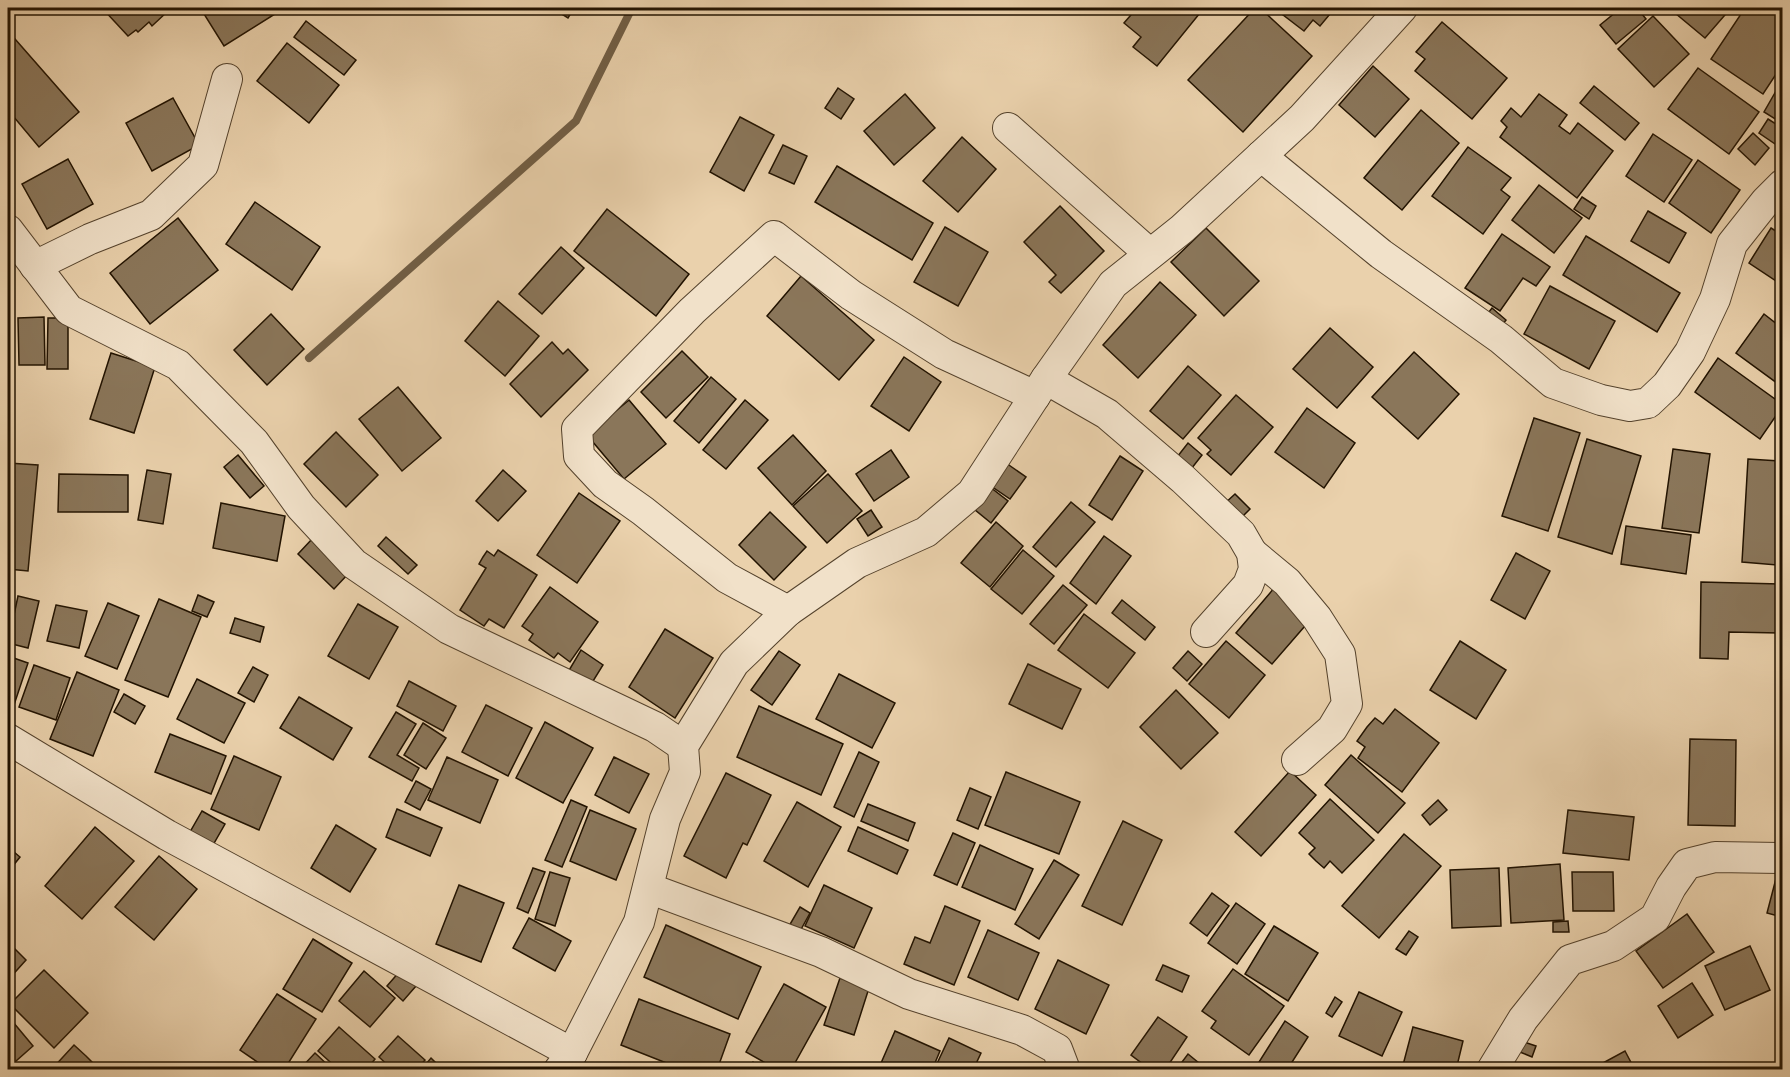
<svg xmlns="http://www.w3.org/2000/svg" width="1790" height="1077" font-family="Alegreya,serif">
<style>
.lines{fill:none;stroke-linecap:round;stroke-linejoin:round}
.stream{stroke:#715e45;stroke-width:8}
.building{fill:#8a765a;stroke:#221301;stroke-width:1.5}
.minor-casing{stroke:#54422c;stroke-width:32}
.minor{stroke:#f1e1c9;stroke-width:30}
</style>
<rect width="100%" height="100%" fill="#ead1ac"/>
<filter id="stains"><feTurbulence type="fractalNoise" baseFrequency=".00333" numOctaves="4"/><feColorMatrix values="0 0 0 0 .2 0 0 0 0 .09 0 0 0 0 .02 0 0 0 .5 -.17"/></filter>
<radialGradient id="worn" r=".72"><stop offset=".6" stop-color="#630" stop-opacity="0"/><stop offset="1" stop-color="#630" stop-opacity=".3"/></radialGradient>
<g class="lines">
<polyline class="stream" points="309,358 576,121 632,8"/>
</g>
<g class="building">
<polygon points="102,8 165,8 168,11 152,26 149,22 138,32 136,30 128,36"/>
<polygon points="210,8 271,8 275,14 224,46 204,14 211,9"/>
<polygon points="552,8 574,8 568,18"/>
<polygon points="1137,8 1204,8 1157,66 1133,47 1141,37 1124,23"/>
<polygon points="1255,8 1260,8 1312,56 1243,132 1188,80"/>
<polygon points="1274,8 1335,8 1320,26 1313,20 1304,31"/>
<polygon points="1621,8 1637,8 1646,19 1616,44 1600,25"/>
<polygon points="1669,8 1731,8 1705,38"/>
<polygon points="1745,8 1782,8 1782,65 1763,94 1711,59"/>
<polygon points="1653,16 1689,54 1654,87 1618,49"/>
<polygon points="306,21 356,60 344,75 294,37"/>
<polygon points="1442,22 1507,78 1472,119 1415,71 1425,59 1416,52"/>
<polygon points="8,31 79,112 39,147 8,110"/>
<polygon points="287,43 339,85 309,123 257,81"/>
<polygon points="1373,66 1409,99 1375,137 1339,105"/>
<polygon points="1698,68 1759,112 1729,154 1668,109"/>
<polygon points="1594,86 1639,123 1625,140 1580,103"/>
<polygon points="838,88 854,99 841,119 825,108"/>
<polygon points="1776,91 1782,95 1782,123 1764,112"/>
<polygon points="905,94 935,128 894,165 864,131"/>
<polygon points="1539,94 1567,115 1559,126 1570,134 1578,123 1613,151 1577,198 1500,137 1507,127 1501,121 1511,108 1521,117"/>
<polygon points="173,98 199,145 152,171 126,123"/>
<polygon points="1421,110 1459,143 1402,210 1364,178"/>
<polygon points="740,117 774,135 744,191 710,172"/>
<polygon points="1768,119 1782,128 1782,138 1778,146 1759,133"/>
<polygon points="1753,133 1769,148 1755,165 1738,149"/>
<polygon points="1653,134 1692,160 1664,202 1626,176"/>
<polygon points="962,137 996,169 958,212 923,181"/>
<polygon points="783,145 807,156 794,184 769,173"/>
<polygon points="1468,147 1511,178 1501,190 1510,197 1483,234 1432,196"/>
<polygon points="68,159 93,204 47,229 22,184"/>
<polygon points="1698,160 1740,190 1711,233 1669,203"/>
<polygon points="837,166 933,223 912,260 815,202"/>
<polygon points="1539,185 1582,218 1554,253 1512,220"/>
<polygon points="1582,197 1596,206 1589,219 1574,209"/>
<polygon points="255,202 320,247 292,290 226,244"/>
<polygon points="1060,206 1104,251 1061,293 1049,282 1056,275 1024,242"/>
<polygon points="607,209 689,274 656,316 574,251"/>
<polygon points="1648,211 1686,233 1669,263 1631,241"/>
<polygon points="178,218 218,270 150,324 110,273"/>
<polygon points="945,227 988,252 958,306 914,282"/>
<polygon points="1206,228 1259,281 1224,316 1171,262"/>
<polygon points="1771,228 1782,235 1782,285 1749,263"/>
<polygon points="1502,234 1550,267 1536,286 1523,278 1500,311 1465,288"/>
<polygon points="1586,236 1680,293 1657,332 1563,275"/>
<polygon points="561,247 584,268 542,314 519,294"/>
<polygon points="801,276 874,340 839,380 767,316"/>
<polygon points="1160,282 1196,315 1138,378 1103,345"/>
<polygon points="1550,286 1615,321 1589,369 1524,334"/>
<polygon points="498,301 539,336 505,376 465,341"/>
<polygon points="1492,308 1506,320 1496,333 1482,321"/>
<polygon points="271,314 304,349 267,385 234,350"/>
<polygon points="1764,314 1782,328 1781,386 1736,353"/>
<polygon points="44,317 45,365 19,365 18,318"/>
<polygon points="48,318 68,318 68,369 47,369"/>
<polygon points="1330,328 1373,367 1337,408 1293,369"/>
<polygon points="552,342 563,354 568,349 588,370 541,417 510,384"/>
<polygon points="682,351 708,377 666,418 641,392"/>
<polygon points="1414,352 1459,394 1418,439 1372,397"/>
<polygon points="111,353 155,367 134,433 90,419"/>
<polygon points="904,357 941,382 909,431 871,406"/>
<polygon points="1718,358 1782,404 1782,407 1760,439 1695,392"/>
<polygon points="1188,366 1221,395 1183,439 1150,411"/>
<polygon points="711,377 736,399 699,443 674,421"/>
<polygon points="398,387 441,438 402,471 359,419"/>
<polygon points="1236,395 1273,427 1231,475 1207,454 1211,450 1198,438"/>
<polygon points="629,400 666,444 624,479 587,435"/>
<polygon points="745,400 768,420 726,469 703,450"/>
<polygon points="1307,408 1355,443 1324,488 1275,452"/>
<polygon points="1534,418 1580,433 1548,531 1502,516"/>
<polygon points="336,432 378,475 346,507 304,464"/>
<polygon points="793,435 826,471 792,505 758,468"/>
<polygon points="1587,439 1641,456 1612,554 1558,537"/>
<polygon points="1188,443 1202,455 1188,473 1174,461"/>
<polygon points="1673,449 1710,454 1699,533 1662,528"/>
<polygon points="891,450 909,477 874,501 856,474"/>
<polygon points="238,455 264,486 250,498 224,467"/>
<polygon points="1120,456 1143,471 1112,520 1089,505"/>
<polygon points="1748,459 1782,461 1777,565 1742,562"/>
<polygon points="8,463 38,465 28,571 8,569"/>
<polygon points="1006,463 1026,477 1010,499 991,486"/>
<polygon points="147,470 171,474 163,524 138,520"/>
<polygon points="503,470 526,491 498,521 476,501"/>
<polygon points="59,474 128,475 128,512 58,512"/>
<polygon points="828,474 862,511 827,543 793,506"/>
<polygon points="990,487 1008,501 991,523 974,509"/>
<polygon points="579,493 620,521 577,583 537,555"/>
<polygon points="1235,494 1250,509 1237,522 1222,506"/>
<polygon points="1071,502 1095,522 1056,567 1033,547"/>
<polygon points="221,503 285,516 277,561 213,548"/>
<polygon points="871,510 882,527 868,536 857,519"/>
<polygon points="770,512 806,547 774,580 739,545"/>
<polygon points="996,522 1023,546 990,587 961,563"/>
<polygon points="1626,526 1691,535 1686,574 1621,564"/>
<polygon points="1104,536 1131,556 1096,604 1070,583"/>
<polygon points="386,537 417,565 408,574 378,546"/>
<polygon points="312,539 348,574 334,589 298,554"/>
<polygon points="498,550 537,575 504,628 489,619 484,626 460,610 486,568 479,564 483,557 487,551 494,556"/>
<polygon points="1023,550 1054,576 1022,614 991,589"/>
<polygon points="1516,553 1550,571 1525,619 1491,600"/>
<polygon points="1701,582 1782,584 1782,633 1729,632 1728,659 1700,658"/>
<polygon points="1063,585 1087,605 1054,644 1030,624"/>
<polygon points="550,587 598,622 570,662 558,653 554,658 529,640 533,634 522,626"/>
<polygon points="1275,587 1311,619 1272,664 1236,633"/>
<polygon points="198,595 214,602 207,617 192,611"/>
<polygon points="18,596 39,601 28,648 8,643"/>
<polygon points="159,599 201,617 168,697 125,680"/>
<polygon points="1122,600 1155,627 1145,640 1112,613"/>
<polygon points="108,603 139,616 117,669 85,656"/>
<polygon points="358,604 398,627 369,679 328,656"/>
<polygon points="56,605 87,611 79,648 47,641"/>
<polygon points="1084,614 1135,653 1108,688 1058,650"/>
<polygon points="235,618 264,627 260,642 230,633"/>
<polygon points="665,629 713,658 675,718 629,687"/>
<polygon points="1226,641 1265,675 1229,718 1189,684"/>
<polygon points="1460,641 1506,670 1476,719 1430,690"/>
<polygon points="581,650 603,665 590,686 568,672"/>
<polygon points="779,651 800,665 772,705 751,690"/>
<polygon points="1188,651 1202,664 1187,681 1173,668"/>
<polygon points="8,656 28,663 13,708 8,707"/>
<polygon points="1028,664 1081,689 1062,729 1009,704"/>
<polygon points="34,665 70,678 56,720 19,707"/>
<polygon points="253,667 268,675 254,702 238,693"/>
<polygon points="77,672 119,690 93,756 50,739"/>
<polygon points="839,674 895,703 872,748 816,719"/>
<polygon points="197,679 245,703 224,743 177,719"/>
<polygon points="409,681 456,706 443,731 397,706"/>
<polygon points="1176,690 1218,733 1181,769 1140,727"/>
<polygon points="124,694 145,706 135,724 114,712"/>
<polygon points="299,697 352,728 333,760 280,728"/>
<polygon points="486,705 532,728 508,776 462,752"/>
<polygon points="759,706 843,744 821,795 737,757"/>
<polygon points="1395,709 1439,743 1402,792 1358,758 1365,747 1357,741 1367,727 1375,718 1383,724"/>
<polygon points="396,712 416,724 397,755 419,768 412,781 369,757"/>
<polygon points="545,722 593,748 563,803 516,778"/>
<polygon points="423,723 446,738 426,769 404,755"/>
<polygon points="170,734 226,756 211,794 155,772"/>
<polygon points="1690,739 1736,740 1735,826 1688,825"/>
<polygon points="859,752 879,762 854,817 834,807"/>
<polygon points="1351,755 1405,803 1378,833 1325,785"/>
<polygon points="234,756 281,777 259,830 211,809"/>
<polygon points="447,757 498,780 480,823 428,800"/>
<polygon points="614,757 649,774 629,813 595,795"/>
<polygon points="1290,771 1316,795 1261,856 1235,832"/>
<polygon points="1006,772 1080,802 1059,854 985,825"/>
<polygon points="726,773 771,795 747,845 743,843 726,878 684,856"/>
<polygon points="416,781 431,789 420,810 405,802"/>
<polygon points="970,788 991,797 978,829 957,820"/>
<polygon points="1330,799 1374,840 1342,873 1330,861 1324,868 1316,861 1309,854 1315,848 1299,833"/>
<polygon points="571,800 587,807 562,867 545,860"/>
<polygon points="1438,800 1447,810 1430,825 1422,815"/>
<polygon points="797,802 841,827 808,887 764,861"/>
<polygon points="868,804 915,823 908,841 861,821"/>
<polygon points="397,809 442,828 430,856 386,837"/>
<polygon points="590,810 636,829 616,880 570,861"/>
<polygon points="1568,810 1634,817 1629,860 1563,853"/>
<polygon points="202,811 225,824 213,845 190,832"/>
<polygon points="1123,821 1162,840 1122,925 1082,906"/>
<polygon points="336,825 376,849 350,892 311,868"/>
<polygon points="95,827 134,861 82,919 45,886"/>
<polygon points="858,827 908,850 897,874 848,851"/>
<polygon points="953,833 975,843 957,885 934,875"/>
<polygon points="1404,834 1441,866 1379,938 1342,906"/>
<polygon points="980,845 1033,869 1015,910 962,887"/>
<polygon points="8,847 20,857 8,872"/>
<polygon points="159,856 197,889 154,940 115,907"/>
<polygon points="1054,860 1079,875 1039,939 1015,924"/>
<polygon points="1560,864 1564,920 1511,923 1508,868"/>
<polygon points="1779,867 1782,868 1782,917 1767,913"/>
<polygon points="533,868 545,872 528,913 517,908"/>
<polygon points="1499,868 1501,926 1452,928 1450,870"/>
<polygon points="550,872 570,878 555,926 535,919"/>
<polygon points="1572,872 1613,872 1614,911 1573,911"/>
<polygon points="459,885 504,903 481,962 436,944"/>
<polygon points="824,885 872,908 854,948 805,926"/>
<polygon points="1212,893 1229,906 1207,936 1190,923"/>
<polygon points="1236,903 1265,924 1237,964 1208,943"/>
<polygon points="945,906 980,921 954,985 904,964 915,937 930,943"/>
<polygon points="800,907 810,913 799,933 789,926"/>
<polygon points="1687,914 1714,952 1663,988 1636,951"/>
<polygon points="529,918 571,941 555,971 513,948"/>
<polygon points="1568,921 1569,932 1553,932 1553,922"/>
<polygon points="666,925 761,967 738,1019 644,977"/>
<polygon points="1274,926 1318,953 1288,1001 1245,974"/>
<polygon points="988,930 1039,953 1018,1000 968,977"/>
<polygon points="1409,931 1418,937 1406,955 1396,949"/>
<polygon points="313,939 352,963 322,1012 283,989"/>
<polygon points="8,942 26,960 8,980"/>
<polygon points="1750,946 1770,990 1725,1010 1705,966"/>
<polygon points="1058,960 1109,985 1086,1034 1035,1009"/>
<polygon points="1163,965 1189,976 1182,992 1156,980"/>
<polygon points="1233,969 1284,1006 1249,1055 1211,1028 1216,1021 1202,1011"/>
<polygon points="44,970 88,1013 54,1048 10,1004"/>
<polygon points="364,971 395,998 370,1027 339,1001"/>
<polygon points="400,971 416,986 403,1001 387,986"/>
<polygon points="840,978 869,988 854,1035 824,1025"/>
<polygon points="1692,983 1713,1015 1678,1038 1658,1006"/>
<polygon points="784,984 826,1007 791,1070 778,1070 746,1052"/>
<polygon points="1359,992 1402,1012 1382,1056 1339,1036"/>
<polygon points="277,994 316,1019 284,1070 269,1070 240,1050"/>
<polygon points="1335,997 1342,1002 1332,1017 1326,1013"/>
<polygon points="639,999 730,1034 717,1070 684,1070 621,1045"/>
<polygon points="8,1016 33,1046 8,1068"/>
<polygon points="1158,1017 1187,1037 1165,1070 1151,1070 1131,1055"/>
<polygon points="1285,1021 1308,1037 1287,1070 1271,1070 1259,1062"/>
<polygon points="339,1027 375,1059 366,1070 339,1070 318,1051"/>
<polygon points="1413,1027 1463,1041 1456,1070 1417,1070 1403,1065"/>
<polygon points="895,1031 940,1051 932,1070 878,1070"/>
<polygon points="398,1036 425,1060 416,1070 393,1070 379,1057"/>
<polygon points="949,1038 981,1053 973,1070 934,1070"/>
<polygon points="1524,1042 1536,1046 1532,1057 1520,1052"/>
<polygon points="74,1045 86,1056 100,1070 51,1070"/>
<polygon points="1625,1051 1635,1070 1590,1070"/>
<polygon points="315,1053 333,1070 299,1070"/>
<polygon points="1188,1054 1205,1068 1204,1070 1176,1070"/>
<polygon points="431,1058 443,1070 421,1070"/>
<polygon points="753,1062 765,1070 748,1070"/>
</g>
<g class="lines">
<g class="minor-casing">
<g id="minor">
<polyline points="1008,128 1150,254"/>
<polyline points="1261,156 1381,254 1501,339 1553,383 1601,400 1630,406 1648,403 1667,385 1690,352 1715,299 1732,244 1766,201 1782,185"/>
<polyline points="8,230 69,310 178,365 254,442 301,507 354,564 449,629 655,727 683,746"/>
<polyline points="35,266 90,239 151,215 203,165 227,79"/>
<polyline points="1046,379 1107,414 1183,479 1241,534 1252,553 1254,569 1248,585 1206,632"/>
<polyline points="1252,553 1287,582 1317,618 1340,654 1347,704 1332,729 1297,760"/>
<polyline points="788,611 727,578 643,511 605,484 579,456 577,429 692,311 774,236 851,295 944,354 1035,396"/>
<polyline points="8,739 167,835 572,1053"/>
<polyline points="648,888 821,952 909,994 1022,1030 1057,1049 1065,1070"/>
<polyline points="559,1070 572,1053 639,922 665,819 685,772 683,746 734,663 788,611 857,563 926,532 972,493 1046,379 1113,284 1182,229 1302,118 1402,8"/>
<polyline points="1492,1070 1523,1019 1570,960 1613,946 1655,918 1671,887 1687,864 1715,857 1782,858"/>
</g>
</g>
<use href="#minor" class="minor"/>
</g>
<rect width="1790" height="1077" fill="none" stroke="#ead1ac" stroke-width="30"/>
<rect x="9" y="9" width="1772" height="1059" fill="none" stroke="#221301" stroke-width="3"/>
<rect x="15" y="15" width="1760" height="1047" fill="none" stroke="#221301" stroke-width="1.5"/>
<rect width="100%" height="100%" filter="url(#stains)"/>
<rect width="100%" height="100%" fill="url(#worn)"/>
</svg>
